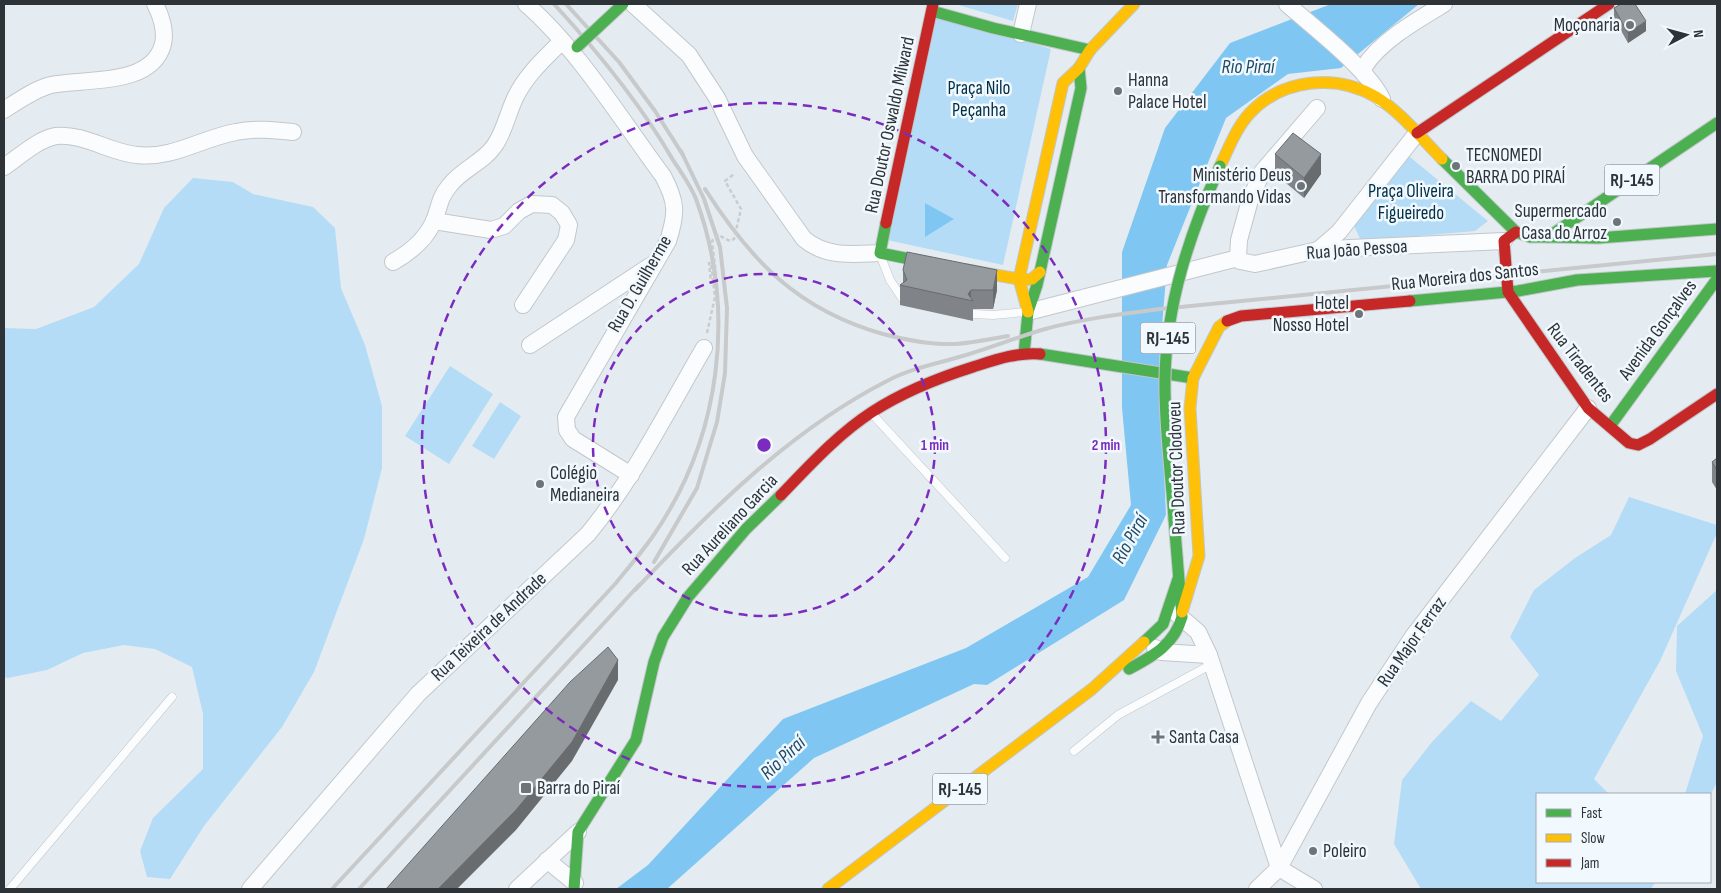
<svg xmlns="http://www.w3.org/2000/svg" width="1721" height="893" font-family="'Sofia Sans Condensed',sans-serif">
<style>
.green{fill:#b4dcf6}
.water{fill:#7fc7f2}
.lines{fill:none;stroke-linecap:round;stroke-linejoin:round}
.lane-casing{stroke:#c2c7cb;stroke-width:9}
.street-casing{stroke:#c2c7cb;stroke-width:18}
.fast-casing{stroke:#c2c7cb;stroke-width:13}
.slow-casing{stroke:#c2c7cb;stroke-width:13}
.jam-casing{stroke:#c2c7cb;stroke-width:13}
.path{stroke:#cacdce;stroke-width:2.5;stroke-dasharray:4 2.5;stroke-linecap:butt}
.lane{stroke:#fbfcfd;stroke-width:8}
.street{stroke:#fbfcfd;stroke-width:16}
.fast{stroke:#4caf50;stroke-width:11}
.slow{stroke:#ffc107;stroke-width:11}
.jam{stroke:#c62828;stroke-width:11}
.rail{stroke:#c7c9ca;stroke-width:4}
.fast-bridge-casing{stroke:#c2c7cb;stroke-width:13;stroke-linecap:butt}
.path-bridge{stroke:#cacdce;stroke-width:2.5;stroke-dasharray:4 2.5;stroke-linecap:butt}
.fast-bridge{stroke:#4caf50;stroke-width:11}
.wall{fill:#808488}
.shaded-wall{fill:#686c6f}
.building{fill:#959a9e;stroke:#686c6f}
.ring{fill:none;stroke:#7b2cbf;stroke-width:2.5;stroke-dasharray:9 6}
.poi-dot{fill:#6e7478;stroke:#f1f9ff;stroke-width:2}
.labels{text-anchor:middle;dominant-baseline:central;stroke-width:5;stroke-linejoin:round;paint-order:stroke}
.shield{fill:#f1f9ff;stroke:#686e73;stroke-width:1}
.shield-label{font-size:18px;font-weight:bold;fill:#2e3337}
.poi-label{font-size:19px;fill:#2e3337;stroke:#f1f9ff;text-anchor:start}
.park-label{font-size:19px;fill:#012e45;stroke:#f1f9ff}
.street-label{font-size:19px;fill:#2e3337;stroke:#f1f9ff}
.water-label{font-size:20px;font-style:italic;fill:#224b65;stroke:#f1f9ff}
.centre{fill:#7b2cbf;stroke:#f1f9ff;stroke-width:2.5}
.ring-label{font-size:15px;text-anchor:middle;font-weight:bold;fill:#7b2cbf;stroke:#f1f9ff;stroke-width:5;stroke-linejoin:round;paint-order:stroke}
</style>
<rect width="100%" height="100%" fill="#e5ecf1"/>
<g class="green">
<polygon points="955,4 1018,4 1013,21"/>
<polygon points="936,15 1051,49 1003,265 887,240"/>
<polygon points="1405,153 1488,221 1475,231 1361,241 1351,219"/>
<polygon points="193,178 233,182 253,194 313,207 335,228 341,288 365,345 382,406 382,468 364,539 314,672 282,727 204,826 170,879 147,877 140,851 153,818 203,769 203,714 192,667 155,649 124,645 83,653 47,670 8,678 4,677 4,328 36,329 94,307 139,264 164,208"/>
<polygon points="450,366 493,394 449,464 405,436"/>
<polygon points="500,402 521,416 494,459 472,446"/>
<polygon points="1629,497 1717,525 1717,533 1660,661 1594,779 1609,794 1537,794 1537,882 1655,882 1651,889 1421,889 1394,844 1402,780 1432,742 1471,701 1501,721 1539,675 1510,637 1534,590 1575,558 1611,535"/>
<polygon points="1717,590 1717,782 1710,796 1710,794 1685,794 1703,736 1676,671 1677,626"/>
</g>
<g class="water">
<polygon points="1331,4 1419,4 1341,68 1288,74 1226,118 1167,265 1159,364 1166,515 1124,600 987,685 974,684 814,758 667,889 616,889 648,865 783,719 966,648 1088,577 1131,505 1122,408 1122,252 1165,128 1230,43"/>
<polygon points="925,203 954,219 925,237"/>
</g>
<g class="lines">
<g class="lane-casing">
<g id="lane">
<polyline points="881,257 890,280 902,298"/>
<polyline points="974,314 993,315 1025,312"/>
<polyline points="873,415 1005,558"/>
<polyline points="1074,751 1118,715 1212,664"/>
<polyline points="10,889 172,697"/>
</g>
</g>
<g class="street-casing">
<g id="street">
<path d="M526,4c52,45 96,117 137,172 14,26 14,37 5,65l-102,176 1,13 6,9 58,36"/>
<path d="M633,4l56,51 28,43 28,58 59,83c23,19 48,15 76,14"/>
<path d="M1287,4c26,23 81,65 95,95"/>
<polyline points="1021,34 1028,4"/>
<path d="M1364,74v-7c16,-26 55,-48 80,-63"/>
<polyline points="1317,108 1262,172 1250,200 1239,240 1238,258 1240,261 1255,264 1318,250 1350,248 1504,241"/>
<path d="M4,110c14,-9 31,-21 47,-25 34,-7 101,2 112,-41 3,-13 -2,-29 -8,-40"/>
<path d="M4,167c15,-10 34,-28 52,-31 27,-3 55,17 81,19 36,4 65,-17 99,-23 19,-4 38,-2 57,0"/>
<polyline points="434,221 491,230 504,226 519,211 532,204 552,205 562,213 569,225 566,240 523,305"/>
<polyline points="1318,250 1339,232 1417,133"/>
<path d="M393,262c16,-9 32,-22 40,-39 7,-15 5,-24 17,-38 12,-16 34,-23 45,-40 10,-15 13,-33 21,-49 11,-22 29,-38 46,-55"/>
<polyline points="1028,312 1238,258"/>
<polyline points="530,345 650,266"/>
<polyline points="1177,614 1198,632 1209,655 1279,868"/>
<polyline points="1155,648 1161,652 1209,655"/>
<polyline points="547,860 575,883"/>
<polyline points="1279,868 1314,889"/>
<path d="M250,889l168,-195 170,-160c46,-56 79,-123 116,-186"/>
<polyline points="517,889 578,832"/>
<polyline points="1257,889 1279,868 1369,703 1414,635 1588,408"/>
</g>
</g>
<g class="fast-casing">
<g id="fast">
<polyline points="932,11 993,28 1090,50"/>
<polyline points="1442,159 1516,232 1530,237 1548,237 1717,123"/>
<polyline points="886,223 880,253 935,264"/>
<polyline points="1548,237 1598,238 1717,229"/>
<polyline points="1410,301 1518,291 1577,280 1717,271"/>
<polyline points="1024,354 1028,312 1037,285 1081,88 1079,68"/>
<polyline points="1040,354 1193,378"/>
<polyline points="1610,426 1717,279"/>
<polyline points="1144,642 1163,624 1178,579"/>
<path d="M1129,669c24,-13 45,-24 53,-52l-8,-98"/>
<polyline points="574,889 578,832 636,740 654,662 663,637 688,597 746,529 781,495"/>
</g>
</g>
<g class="slow-casing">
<g id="slow">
<path d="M1220,166c9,-18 16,-38 30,-53 32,-34 86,-40 126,-16 25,15 45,41 66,62"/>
<polyline points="967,270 1024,280 1032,279 1040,272"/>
<polyline points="1028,312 1019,279 1063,83 1079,68 1090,50 1134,4"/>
<polyline points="1182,612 1199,556 1190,408 1193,378 1219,327 1227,321"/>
<polyline points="828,889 1092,689 1144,642"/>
</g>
</g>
<g class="jam-casing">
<g id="jam">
<polyline points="1417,133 1609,4"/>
<polyline points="886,223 933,4"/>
<polyline points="1516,232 1504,241 1508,292 1588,408 1629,443 1638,445 1650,439 1717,394"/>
<polyline points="1227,321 1241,316 1410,301"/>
<path d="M781,495c28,-29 57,-61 91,-83 31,-20 66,-34 101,-45 22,-7 44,-15 67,-13"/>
</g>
</g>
<polyline class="path" points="707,333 715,297 711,263 709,263 711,283"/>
<use href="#lane" class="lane"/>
<use href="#street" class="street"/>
<use href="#fast" class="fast"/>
<use href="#slow" class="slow"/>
<use href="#jam" class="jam"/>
<g class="rail">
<polyline points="566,4 619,62 655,111 683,155"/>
<path d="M705,189c46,72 93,121 178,145 23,6 48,11 72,10 17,-1 35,-5 53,-8"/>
<polyline points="654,562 697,488 717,422 725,373 727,308 720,247 704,199 681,151"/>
<path d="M635,590c75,-79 154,-159 252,-209 24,-13 53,-18 79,-26 26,-8 52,-18 79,-26 37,-10 76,-15 115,-20l557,-55"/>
<path d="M332,889l284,-306c12,-15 26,-31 37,-47 68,-98 84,-225 43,-337 -5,-13 -15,-27 -23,-39 -33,-57 -74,-107 -119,-156"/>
<polyline points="359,889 639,585"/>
</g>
<g class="fast-bridge-casing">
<g id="fast-bridge">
<polyline points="577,47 623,4"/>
<path d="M1174,519c-3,-47 -10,-94 -9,-141 1,-74 25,-145 55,-212"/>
</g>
</g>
<polyline class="path-bridge" points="711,283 717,282 712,241 718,235 730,241 734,239 741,209 725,181 734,174"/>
<use href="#fast-bridge" class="fast-bridge"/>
</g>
<g class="wall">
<polygon points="1614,8 1646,31 1628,43 1614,18"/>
<polygon points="1275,154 1321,174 1304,198 1275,174"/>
<polygon points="903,270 997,290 993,309 973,309 973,321 900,305 900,285 903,283"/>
<polygon points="1717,458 1717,490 1712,482 1712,462"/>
</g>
<g class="shaded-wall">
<polygon points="1646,21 1646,31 1628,43 1628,33"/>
<polygon points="1321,154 1321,174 1304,198 1304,178"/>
<polygon points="997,270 997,290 993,309 993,290"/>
<polygon points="971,290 971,300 968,294"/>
<polygon points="618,660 618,680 572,761 516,830 457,889 438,889"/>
</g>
<g class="building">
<polygon points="1621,4 1635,4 1646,21 1628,33 1614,8"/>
<polygon points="1293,133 1321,154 1304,178 1275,154"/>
<polygon points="907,252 997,270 993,290 971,290 968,294 973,301 900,285 907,280 903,270"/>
<polygon points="1717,458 1717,470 1712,462"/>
<polygon points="608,647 618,660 572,742 516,810 438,889 386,889 570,682"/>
</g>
<g class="ring">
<circle cx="764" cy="445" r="171"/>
<circle cx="764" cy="445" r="342"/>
</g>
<g class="poi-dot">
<circle cx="1630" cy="25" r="5"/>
<circle cx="1118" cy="91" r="5"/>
<circle cx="1456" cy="166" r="5"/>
<circle cx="1301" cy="186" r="5"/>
<circle cx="1617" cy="222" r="5"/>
<circle cx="1359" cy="314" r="5"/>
<circle cx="540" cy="484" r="5"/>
<path d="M1155.5 729.5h5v5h5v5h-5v5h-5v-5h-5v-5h5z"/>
<rect x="520" y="782" width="12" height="12" rx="2.5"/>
<circle cx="1313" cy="851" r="5"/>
</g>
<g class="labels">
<g class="shield">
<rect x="1604.5" y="164.5" width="55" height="31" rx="4"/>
<rect x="1140.5" y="322.5" width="55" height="31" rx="4"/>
<rect x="932.5" y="773.5" width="55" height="31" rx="4"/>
</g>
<g class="shield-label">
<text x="1632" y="180">RJ-145</text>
<text x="1168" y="338">RJ-145</text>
<text x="960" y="789">RJ-145</text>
</g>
<g class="poi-label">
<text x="1620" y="25" text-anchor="end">Moçonaria</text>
<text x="1128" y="80">Hanna<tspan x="1128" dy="22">Palace Hotel</tspan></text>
<text x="1466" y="155">TECNOMEDI<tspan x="1466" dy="22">BARRA DO PIRAÍ</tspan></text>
<text x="1291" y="175" text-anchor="end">Ministério Deus<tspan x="1291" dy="22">Transformando Vidas</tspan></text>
<text x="1607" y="211" text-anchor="end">Supermercado<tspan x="1607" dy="22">Casa do Arroz</tspan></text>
<text x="1349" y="303" text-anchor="end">Hotel<tspan x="1349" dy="22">Nosso Hotel</tspan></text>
<text x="550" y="473">Colégio<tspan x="550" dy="22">Medianeira</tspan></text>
<text x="1169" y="737">Santa Casa</text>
<text x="537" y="788">Barra do Piraí</text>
<text x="1323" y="851">Poleiro</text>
</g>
<g class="park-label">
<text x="979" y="88">Praça Nilo<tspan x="979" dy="22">Peçanha</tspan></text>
<text x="1411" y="191">Praça Oliveira<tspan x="1411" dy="22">Figueiredo</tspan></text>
</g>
<g class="street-label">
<text transform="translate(890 125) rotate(-78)">Rua Doutor Oswaldo Milward</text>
<text transform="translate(1357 250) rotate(-4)">Rua João Pessoa</text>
<text transform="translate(1465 277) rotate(-6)">Rua Moreira dos Santos</text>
<text transform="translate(640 284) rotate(-60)">Rua D. Guilherme</text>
<text transform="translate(1658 330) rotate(-54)">Avenida Gonçalves</text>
<text transform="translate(1580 363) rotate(52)">Rua Tiradentes</text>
<text transform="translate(1177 468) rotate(-92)">Rua Doutor Clodoveu</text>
<text transform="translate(730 525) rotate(-47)">Rua Aureliano Garcia</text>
<text transform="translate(489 627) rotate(-43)">Rua Teixeira de Andrade</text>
<text transform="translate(1412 642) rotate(-55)">Rua Major Ferraz</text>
</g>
<g class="water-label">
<text x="1248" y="67">Rio Piraí</text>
<text transform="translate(1130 539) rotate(-61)">Rio Piraí</text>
<text transform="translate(783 758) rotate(-43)">Rio Piraí</text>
</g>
</g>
<circle cx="764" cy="445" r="8" class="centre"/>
<g class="ring-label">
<text x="935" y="450">1 min</text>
<text x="1106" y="450">2 min</text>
</g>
<rect width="1721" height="893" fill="none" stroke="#2e3337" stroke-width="10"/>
<rect x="1536" y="793" width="175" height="90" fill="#f1f9ff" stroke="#a3aaaf"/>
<rect x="1546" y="809" width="25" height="8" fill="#4caf50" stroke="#a3aaaf"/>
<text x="1581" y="818" font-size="15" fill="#2e3337">Fast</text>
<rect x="1546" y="834" width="25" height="8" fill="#ffc107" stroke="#a3aaaf"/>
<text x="1581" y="843" font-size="15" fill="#2e3337">Slow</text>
<rect x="1546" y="859" width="25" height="8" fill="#c62828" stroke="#a3aaaf"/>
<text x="1581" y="868" font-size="15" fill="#2e3337">Jam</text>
<g transform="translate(1686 35) rotate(84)" stroke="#f1f9ff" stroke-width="4" paint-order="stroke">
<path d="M0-4L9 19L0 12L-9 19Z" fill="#2e3337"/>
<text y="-8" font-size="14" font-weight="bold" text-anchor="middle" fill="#2e3337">N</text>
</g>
</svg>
